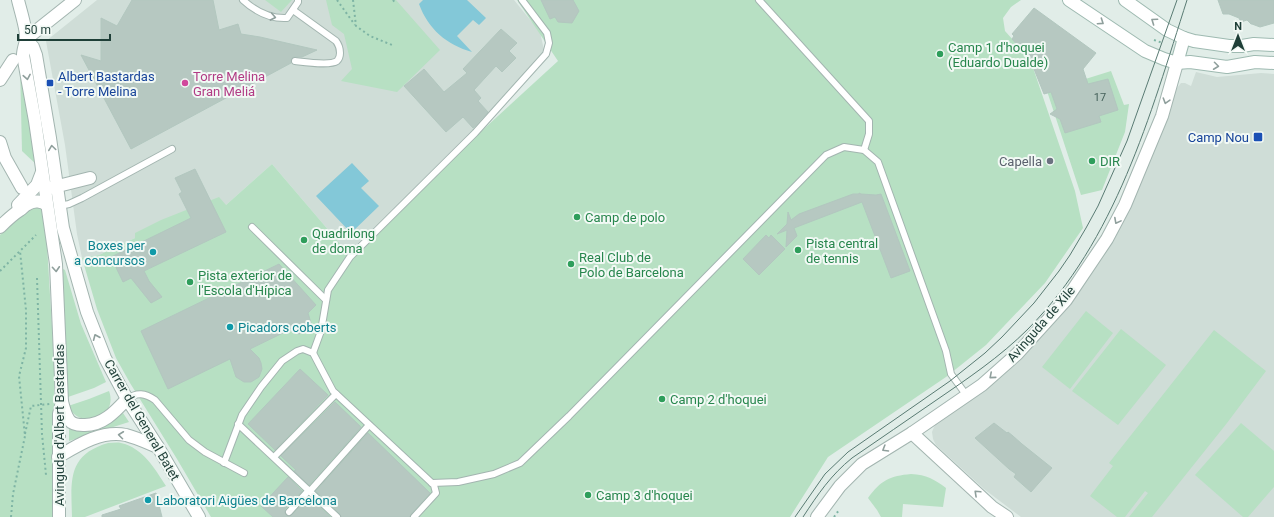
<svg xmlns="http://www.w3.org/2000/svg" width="1274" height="517" font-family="Roboto,sans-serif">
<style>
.built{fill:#cfddd7}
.green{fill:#b7e0c3}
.water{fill:#83c8d8}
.building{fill:#b6c8c1;stroke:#b2c7bf}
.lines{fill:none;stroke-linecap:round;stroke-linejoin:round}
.lane-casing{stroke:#a3b5b0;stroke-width:8}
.street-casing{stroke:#a3b5b0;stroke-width:14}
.secondary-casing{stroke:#9ebab1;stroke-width:14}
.path{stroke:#7eb4a4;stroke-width:2;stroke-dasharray:2 3;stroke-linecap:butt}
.lane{stroke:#fff;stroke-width:6}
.street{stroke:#fff;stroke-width:12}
.secondary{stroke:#fff;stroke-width:12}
.tram{stroke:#597b73;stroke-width:1}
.oneway{stroke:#8f9f9c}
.leisure-dot{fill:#2e9e5b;stroke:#f2f9f5;stroke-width:1.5}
.transit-dot{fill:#1a4fb4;stroke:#f2f9f5;stroke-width:1.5}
.hotel-dot{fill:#d1479c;stroke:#f2f9f5;stroke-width:1.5}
.worship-dot{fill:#6b7280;stroke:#f2f9f5;stroke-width:1.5}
.culture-dot{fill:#0f9aa8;stroke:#f2f9f5;stroke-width:1.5}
.labels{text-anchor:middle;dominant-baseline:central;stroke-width:4;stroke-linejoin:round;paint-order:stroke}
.number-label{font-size:11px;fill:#45615a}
.leisure-label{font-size:13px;fill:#27864d;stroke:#f2f9f5;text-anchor:start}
.transit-label{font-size:13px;fill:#164399;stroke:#f2f9f5;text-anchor:start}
.hotel-label{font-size:13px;fill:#b23c85;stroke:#f2f9f5;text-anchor:start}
.worship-label{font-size:13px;fill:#5b616d;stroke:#f2f9f5;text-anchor:end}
.culture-label{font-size:13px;fill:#0d838f;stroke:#f2f9f5;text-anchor:start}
.street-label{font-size:13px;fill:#1f3f38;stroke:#f2f9f5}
</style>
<rect width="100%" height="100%" fill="#e1ede8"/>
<g class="built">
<polygon points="97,0 514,0 540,32 544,50 540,56 465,140 348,253 272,164 226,205 135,238 99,255 82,258 77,234 65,145 46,41"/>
<polygon points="1196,72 1217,77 1261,73 1274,74 1274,517 1021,517 984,489 936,445 933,439 932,432 934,427 937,423 1072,300 1177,88 1181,83 1185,83 1191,86"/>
</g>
<g class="green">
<polygon points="265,0 292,0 281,12"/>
<polygon points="326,0 396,0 440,50 397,92 341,81 352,69 344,34 332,25"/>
<polygon points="517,0 1021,0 1011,7 1003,18 1005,31 1030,59 1075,191 1083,228 1045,283 986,345 946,377 828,457 790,517 211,517 177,459 130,383 116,358 97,309 82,258 99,255 135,238 135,233 161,220 219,197 226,205 272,164 348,253 558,61"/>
<polygon points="20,66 38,166 22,151"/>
<polygon points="1111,71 1124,105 1129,104 1125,132 1102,190 1081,195 1047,91"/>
<polygon points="32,206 42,208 45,213 54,360 55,517 0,517 0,235 28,208"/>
<polygon points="63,269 65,270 81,324 106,382 94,388 68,397 65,329 61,270"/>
<polygon points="1086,311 1113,333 1070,389 1042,367"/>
<polygon points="1121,329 1166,365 1118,425 1072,391"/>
<polygon points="1214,330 1266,371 1227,423 1152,517 1129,517 1148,493 1145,491 1125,517 1117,517 1090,496 1113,466 1109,463"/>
<path d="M109,391c10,27 -29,40 -41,15l21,-7z"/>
<polygon points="123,413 129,422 69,441 69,429 77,430 111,422"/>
<polygon points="1241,423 1274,451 1274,487 1248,517 1243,517 1195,475"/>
<path d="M108,443c4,0 9,-1 13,0 22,5 34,26 45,43l-81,31h-13c-1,-36 -5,-62 36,-74z"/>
<path d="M911,474c16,1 23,5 35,14l-3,19 -40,-3 -1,13h-21l-4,-7 -9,-12c13,-18 22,-22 43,-24z"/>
</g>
<g class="water">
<path d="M423,0h44l19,18 -7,7 -6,-5 -16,16 15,16c-25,-7 -44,-23 -53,-48z"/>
<polygon points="352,163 369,181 361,188 379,206 351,233 316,196"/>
</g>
<g class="building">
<polygon points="132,0 213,0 219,30 238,24 241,34 260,37 317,50 302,57 293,57 291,60 291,63 131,149 81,55 101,61 101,18 117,26"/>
<polygon points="541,0 573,0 579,11 572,23 558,22 555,17 550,19"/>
<polygon points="1218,0 1274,0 1274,23 1260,27 1252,24 1251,24 1247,20 1241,22 1239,18 1229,14 1223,14"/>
<polygon points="1034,8 1096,53 1083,69 1088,84 1108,79 1118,110 1099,116 1101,122 1065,133 1060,119 1050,114 1057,109 1051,92 1044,94 1030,59 1012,39 1014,36 1012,34"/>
<polygon points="501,29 517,43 509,51 516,58 502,72 496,66 474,90 481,98 478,101 488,112 473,128 463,117 446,132 404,86 424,69 444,92 467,73 463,69"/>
<polygon points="195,169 226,232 144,271 149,281 162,297 151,303 131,278 123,282 111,257 191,218 179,194 182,192 175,178"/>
<polygon points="859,193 861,194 876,195 881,194 910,271 891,278 862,202 794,228 797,236 786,247 787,230 777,234 787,224 788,212 791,220 799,214 853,194 859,194"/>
<polygon points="766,235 769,238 771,235 785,249 759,275 743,259"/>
<polygon points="279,264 316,305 308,313 311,323 310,328 307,331 299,334 289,330 250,349 259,358 261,363 262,369 259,377 251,382 244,382 236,377 230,359 168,389 141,331"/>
<polygon points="300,369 328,395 275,450 248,424"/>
<polygon points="335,402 361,427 309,485 294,471 296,470 281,456"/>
<polygon points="994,423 1007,433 1008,432 1013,436 1022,444 1052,468 1031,492 1014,477 1016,474 1009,469 975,438"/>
<polygon points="368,433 430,493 411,514 410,517 341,517 340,514 316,491"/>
<polygon points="288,477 302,491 285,509 285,513 286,515 288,516 292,515 309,497 330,517 273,517 261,506"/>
<polygon points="156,493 162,517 102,517 102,515 121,509 119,506"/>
</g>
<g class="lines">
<g class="lane-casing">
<g id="lane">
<path d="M243,0c13,12 27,19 44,18l11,-16v-2"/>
<polyline points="759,0 869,121 869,134 864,150"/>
<path d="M293,10l43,31c3,4 4,7 4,12 0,3 -1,6 -3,8 -7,5 -33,1 -42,0"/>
<polyline points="60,206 69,204 82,198 172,149"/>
<polyline points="252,227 326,300"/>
<polyline points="313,353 321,331 328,290 350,257 475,133 546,54 549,43 547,33 522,0"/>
<path d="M127,399c10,-7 18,-6 28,1l34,40 16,12 39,21"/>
<polyline points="238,424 337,517"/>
<polyline points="274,457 336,394"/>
<polyline points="224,463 242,415 261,387 282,361 297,351 303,349 313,353 333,391 434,485 436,493 414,517"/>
<polyline points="432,483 458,482 494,474 520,463 569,416 826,155 844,147 864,150 878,162 946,351 951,374 967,396"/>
<polyline points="310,491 369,425"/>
<polyline points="289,512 309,490"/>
</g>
</g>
<g class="street-casing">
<g id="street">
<path d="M18,0c2,9 9,30 8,39 0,4 -3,10 -3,16l12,66 21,143 6,138 -3,12v103"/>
<polyline points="26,39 33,47 36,55 50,138 63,228 87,312 105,358 127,399 158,447 199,517"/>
<polyline points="26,39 75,0"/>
<polyline points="0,80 13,60"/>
<polyline points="0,142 5,158 22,188"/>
<polyline points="50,188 90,178"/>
<polyline points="18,205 37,185 42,172"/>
<path d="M0,227c7,-7 12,-12 20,-17 3,-2 5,-5 8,-6 6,-4 14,-3 19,1"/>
<path d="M62,402c2,6 3,13 7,18 3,4 9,5 14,5 19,1 32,-13 44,-26"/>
<polyline points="912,433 992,507 1007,517"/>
<path d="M58,457c20,-12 43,-27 68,-22 11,3 22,8 32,12"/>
<polyline points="817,517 840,486 862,464 912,433 982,385 1017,354 1066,300 1107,239 1125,205 1162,116 1177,63"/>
</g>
</g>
<g class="secondary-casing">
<g id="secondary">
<polyline points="1069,0 1145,51 1164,59 1177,63 1190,62 1227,67 1255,62 1274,63"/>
<polyline points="1125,0 1167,30 1184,38 1194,41 1229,46 1242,46 1254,44 1274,45"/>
<polyline points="1177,63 1184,38"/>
</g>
</g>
<g class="path">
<polyline points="337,0 355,25"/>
<polyline points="353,0 356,26 370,36 392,45"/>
<polyline points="393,0 396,4"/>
<polyline points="1154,40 1163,43"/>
<polyline points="0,271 36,235"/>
<polyline points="37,278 42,434 46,475"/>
<polyline points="25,434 31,406 50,404"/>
<polyline points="11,517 13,494 25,436 19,376 26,348 26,310 20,251"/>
<polyline points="834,517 839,510"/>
</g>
<use href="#lane" class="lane"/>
<use href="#street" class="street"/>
<use href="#secondary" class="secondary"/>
<g class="tram">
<polyline points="795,517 825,474 848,452 950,381 985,353 1002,337 1034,303 1059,271 1070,255 1086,228 1098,206 1127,141 1177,0"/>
<path d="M803,517c15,-23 28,-42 49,-59 28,-19 55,-38 83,-57 32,-22 65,-44 93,-72 88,-89 122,-213 159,-329"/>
</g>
</g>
<defs><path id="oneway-chevron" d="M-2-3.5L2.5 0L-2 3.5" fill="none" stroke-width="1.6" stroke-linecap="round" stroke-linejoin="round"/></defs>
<g class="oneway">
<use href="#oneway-chevron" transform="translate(273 17) rotate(11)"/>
<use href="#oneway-chevron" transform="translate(1154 21) rotate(-145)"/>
<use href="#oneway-chevron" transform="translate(1101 22) rotate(34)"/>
<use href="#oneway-chevron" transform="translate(1216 66) rotate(7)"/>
<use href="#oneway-chevron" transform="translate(27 77) rotate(80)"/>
<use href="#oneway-chevron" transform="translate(1166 101) rotate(107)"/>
<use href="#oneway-chevron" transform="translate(52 148) rotate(-98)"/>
<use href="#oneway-chevron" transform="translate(1117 221) rotate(118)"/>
<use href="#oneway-chevron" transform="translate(56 269) rotate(86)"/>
<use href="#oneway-chevron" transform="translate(96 337) rotate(-113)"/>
<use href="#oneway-chevron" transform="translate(992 376) rotate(139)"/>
<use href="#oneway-chevron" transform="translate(121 435) rotate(-173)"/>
<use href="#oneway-chevron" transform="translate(885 449) rotate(149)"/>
<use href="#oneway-chevron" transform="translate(977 493) rotate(-137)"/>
</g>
<g class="leisure-dot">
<circle cx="940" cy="54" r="4"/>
<circle cx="1092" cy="161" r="4"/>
<circle cx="577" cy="217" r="4"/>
<circle cx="304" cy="240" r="4"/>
<circle cx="798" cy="250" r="4"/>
<circle cx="571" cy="264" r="4"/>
<circle cx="190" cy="282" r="4"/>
<circle cx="662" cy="399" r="4"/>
<circle cx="588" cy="495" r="4"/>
</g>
<g class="transit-dot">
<rect x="46" y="79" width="8" height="8" rx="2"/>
<rect x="1253" y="132" width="10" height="10" rx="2"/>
</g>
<circle class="hotel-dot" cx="185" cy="83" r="4"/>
<circle class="worship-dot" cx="1050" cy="161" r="4"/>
<g class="culture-dot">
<circle cx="153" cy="252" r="4"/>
<circle cx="230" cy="327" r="4"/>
<circle cx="148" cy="500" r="4"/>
</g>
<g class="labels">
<g class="number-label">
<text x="1100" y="97">17</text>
</g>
<g class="leisure-label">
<text x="948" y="47">Camp 1 d'hoquei<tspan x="948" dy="15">(Eduardo Dualde)</tspan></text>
<text x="1100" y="161">DIR</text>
<text x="585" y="217">Camp de polo</text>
<text x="312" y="233">Quadrilong<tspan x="312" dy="15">de doma</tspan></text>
<text x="806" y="243">Pista central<tspan x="806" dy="15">de tennis</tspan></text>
<text x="579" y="257">Real Club de<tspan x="579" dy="15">Polo de Barcelona</tspan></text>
<text x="198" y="275">Pista exterior de<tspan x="198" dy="15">l'Escola d'Hípica</tspan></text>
<text x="670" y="399">Camp 2 d'hoquei</text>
<text x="596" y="495">Camp 3 d'hoquei</text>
</g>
<g class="transit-label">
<text x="58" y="76">Albert Bastardas<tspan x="58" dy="15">- Torre Melina</tspan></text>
<text x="1249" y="137" text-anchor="end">Camp Nou</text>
</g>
<g class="hotel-label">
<text x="193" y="76">Torre Melina<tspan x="193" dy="15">Gran Meliá</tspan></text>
</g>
<g class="worship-label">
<text x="1042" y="161">Capella</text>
</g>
<g class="culture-label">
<text x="145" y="245" text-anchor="end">Boxes per<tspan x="145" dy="15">a concursos</tspan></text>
<text x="238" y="327">Picadors coberts</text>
<text x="156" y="500">Laboratori Aigües de Barcelona</text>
</g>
<g class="street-label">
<text transform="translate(1041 324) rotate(-49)">Avinguda de Xile</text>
<text transform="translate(142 420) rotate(60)">Carrer del General Batet</text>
<text transform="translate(59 425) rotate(-90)">Avinguda d'Albert Bastardas</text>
</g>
</g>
<g transform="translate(1238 36)" stroke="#f2f9f5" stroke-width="3" paint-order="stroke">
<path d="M0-3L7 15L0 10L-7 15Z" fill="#1f3f38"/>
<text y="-6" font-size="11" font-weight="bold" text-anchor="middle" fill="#1f3f38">N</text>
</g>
<path d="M18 34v6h92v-6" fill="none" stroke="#1f3f38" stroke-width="2"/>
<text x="24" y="34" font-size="12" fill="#1f3f38" stroke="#f2f9f5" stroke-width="3" paint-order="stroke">50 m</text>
</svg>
